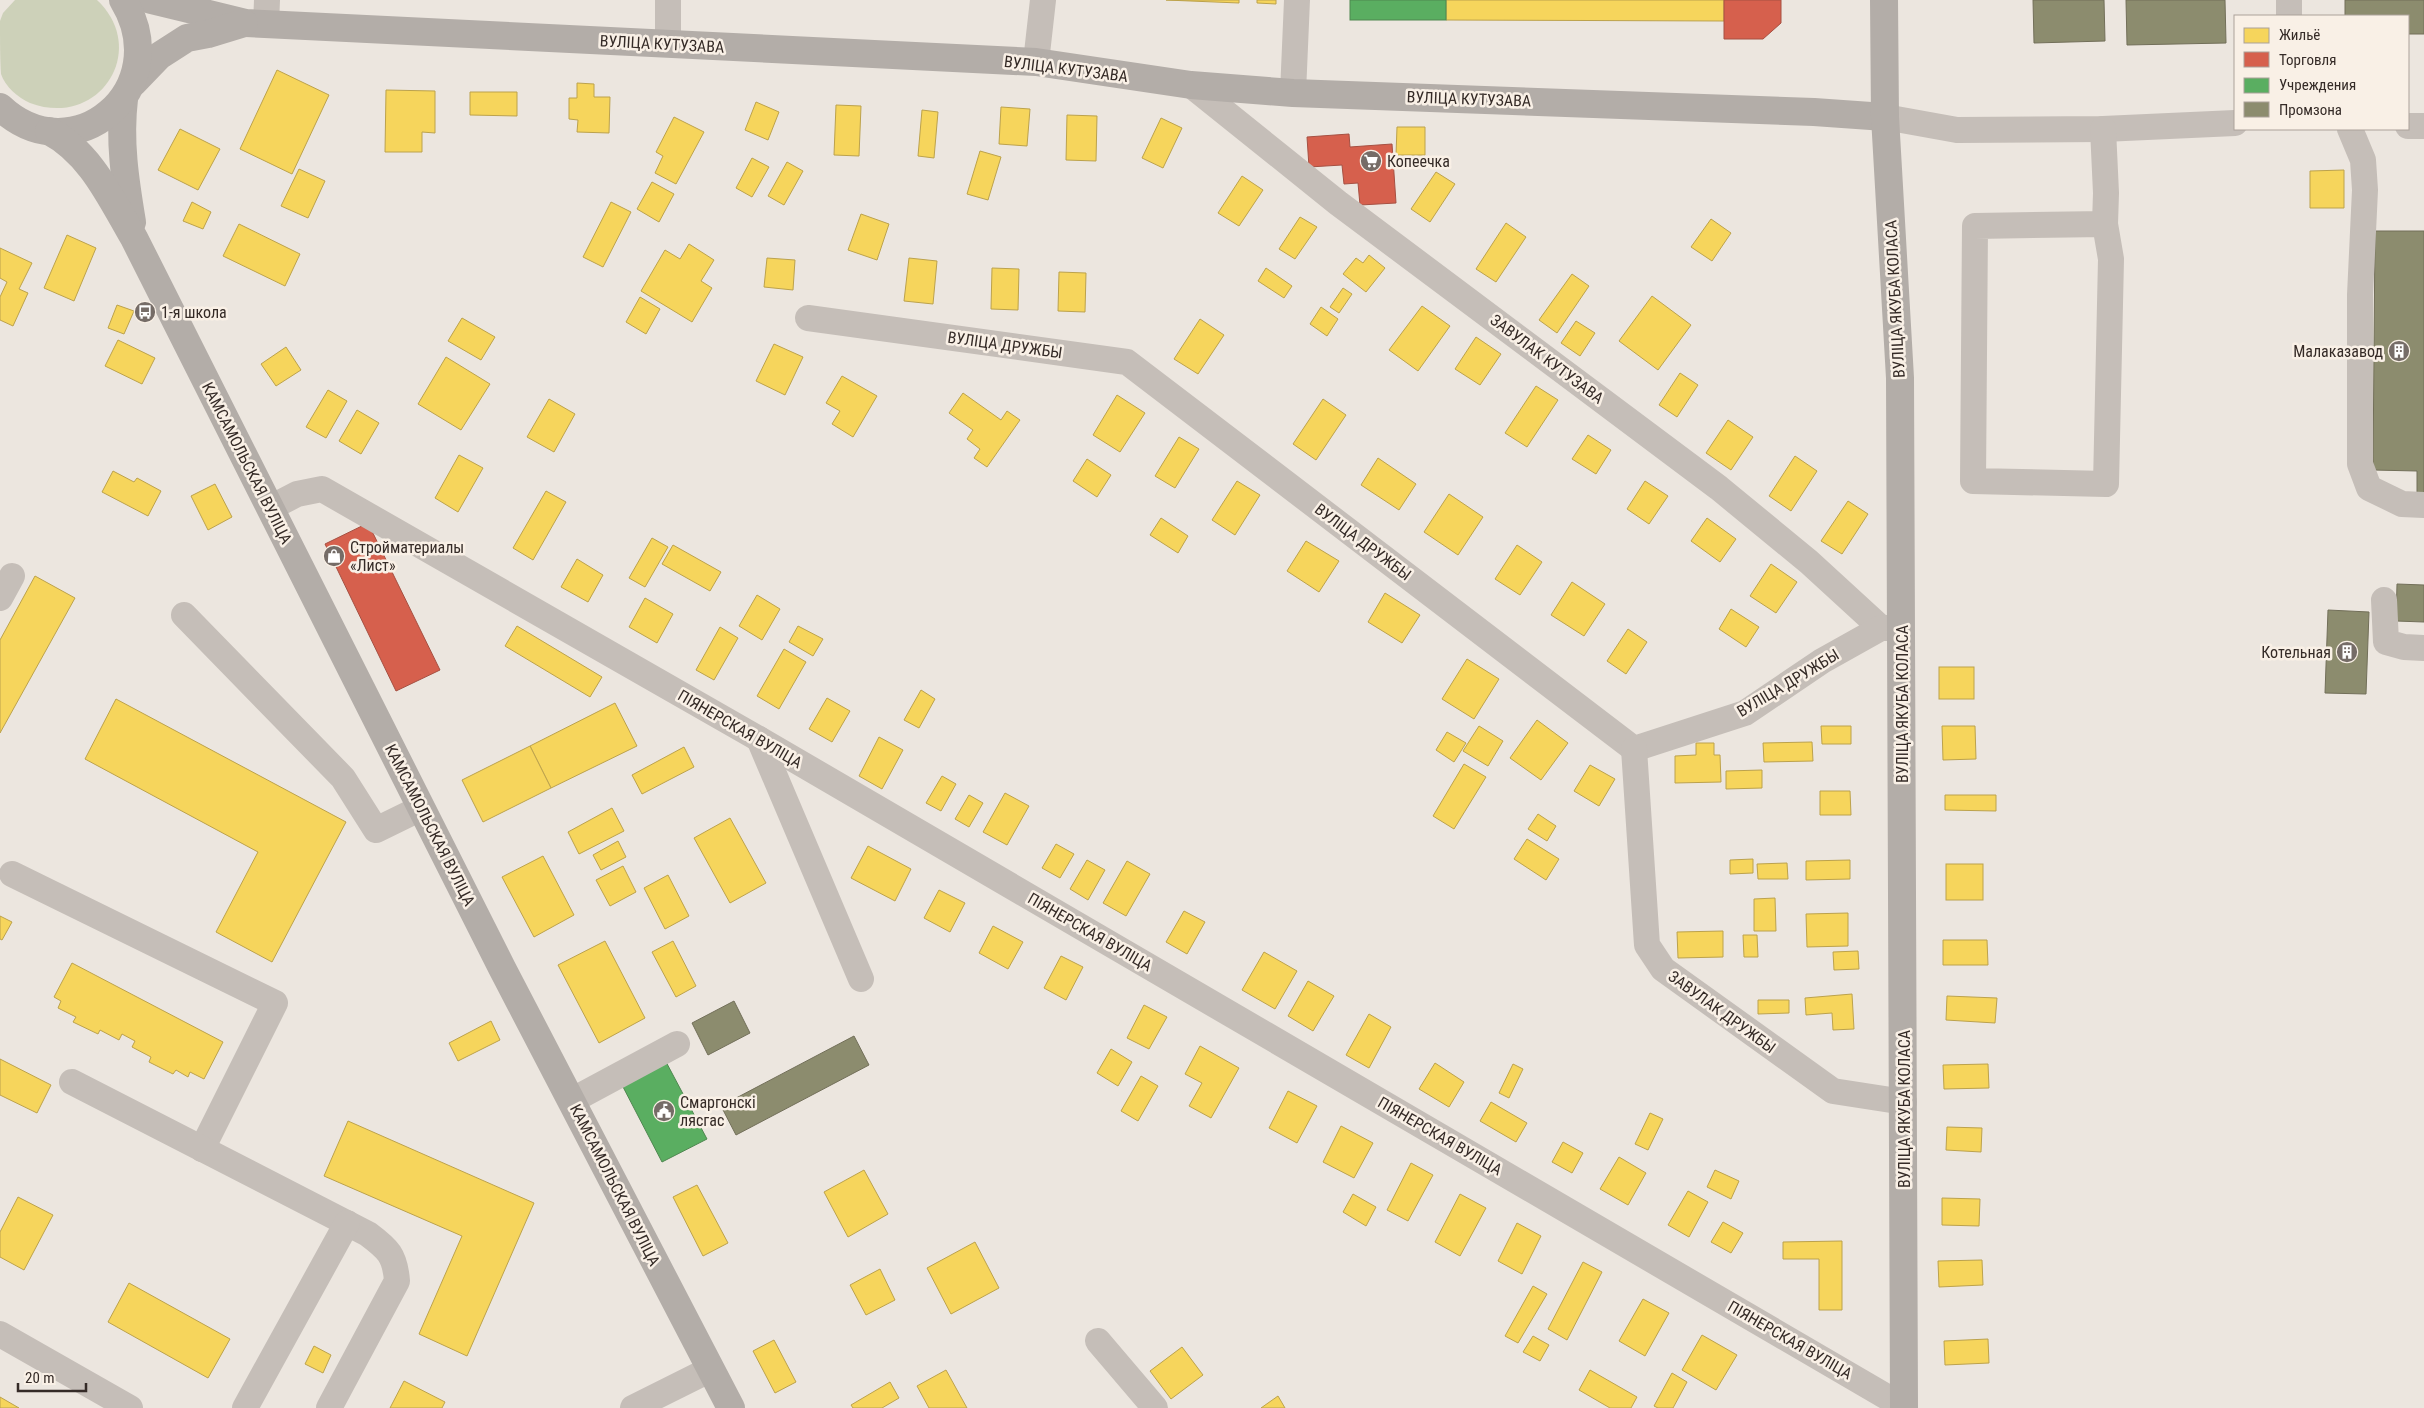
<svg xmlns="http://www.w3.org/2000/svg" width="2424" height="1408" font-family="'Roboto Condensed',sans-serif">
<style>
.green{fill:#cdd1b9}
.homes{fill:#f6d55c;stroke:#bca24c}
.shops{fill:#d6604d;stroke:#a65042}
.public{fill:#5aae61;stroke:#4f8750}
.industry{fill:#8c8c6e;stroke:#726f59}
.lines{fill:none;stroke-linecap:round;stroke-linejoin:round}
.minor{stroke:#c5beb8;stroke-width:26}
.major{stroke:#b3ada8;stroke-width:28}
.labels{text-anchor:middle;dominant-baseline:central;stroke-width:5;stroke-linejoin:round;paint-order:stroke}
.street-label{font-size:16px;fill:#352b27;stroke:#f9f0e6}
.poi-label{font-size:16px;fill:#352b27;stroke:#f9f0e6;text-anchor:start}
</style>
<rect width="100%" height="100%" fill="#ece6df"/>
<path class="green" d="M15,0h82c53,50 2,129 -67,103 -12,-5 -25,-17 -29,-29 -1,-13 -1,-39 -1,-53l3,-8z"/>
<g class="homes">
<polygon points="1166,0 1239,0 1239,3"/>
<polygon points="1257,0 1276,0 1276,4 1257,3"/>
<polygon points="1446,0 1724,0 1724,21 1446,20"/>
<polygon points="277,70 329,95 292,174 240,149"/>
<polygon points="577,83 594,84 594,97 610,97 609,133 577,132 578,120 569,119 569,98 577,98"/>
<polygon points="386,90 435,91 435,133 422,132 422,152 385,152"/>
<polygon points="470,92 517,92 517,116 470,115"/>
<polygon points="756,102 779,112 768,140 745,130"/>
<polygon points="836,105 861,106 859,156 834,155"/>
<polygon points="1001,107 1030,109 1027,146 999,144"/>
<polygon points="922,110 938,112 934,158 918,156"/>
<polygon points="1067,115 1097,116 1096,161 1066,160"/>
<polygon points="674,117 704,132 676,184 655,173 663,156 656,152"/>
<polygon points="1161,118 1182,128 1163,168 1142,158"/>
<polygon points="1397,127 1425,127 1425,155 1396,155"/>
<polygon points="180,129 220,149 198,190 158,170"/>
<polygon points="980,151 1001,157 988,200 967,194"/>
<polygon points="752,158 769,167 752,197 736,188"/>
<polygon points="787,162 803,171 784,205 768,196"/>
<polygon points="299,169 325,181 308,218 281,206"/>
<polygon points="2344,170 2344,208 2310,208 2310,171"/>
<polygon points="1436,172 1455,184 1430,222 1411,209"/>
<polygon points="1242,176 1263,190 1239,226 1218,213"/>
<polygon points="652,182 674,194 659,222 637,209"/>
<polygon points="192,202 211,212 203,229 183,221"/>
<polygon points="611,202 631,212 603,267 583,257"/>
<polygon points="861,214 889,224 877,260 848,250"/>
<polygon points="1300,217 1317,227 1295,259 1279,249"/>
<polygon points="1711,219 1731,233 1712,261 1691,247"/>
<polygon points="1506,223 1526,237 1496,282 1476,269"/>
<polygon points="239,224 300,254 285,286 223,256"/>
<polygon points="67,235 96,248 74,301 44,288"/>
<polygon points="689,244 714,260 701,281 712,288 692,322 641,291 665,250 680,259"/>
<polygon points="0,248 32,263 19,289 28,293 13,326 0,320 0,297 7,282 0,278"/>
<polygon points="1369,255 1385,268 1366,292 1343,274 1356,258 1363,263"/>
<polygon points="767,258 795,260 793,290 764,287"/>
<polygon points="909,258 937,261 933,304 904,301"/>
<polygon points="992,268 1019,269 1018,310 991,309"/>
<polygon points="1266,268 1292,286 1284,298 1258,281"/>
<polygon points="1059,272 1086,273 1085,312 1058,311"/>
<polygon points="1572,274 1589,286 1557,333 1539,320"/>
<polygon points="1343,288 1352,294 1339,313 1330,307"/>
<polygon points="1652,296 1691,325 1658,370 1619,341"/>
<polygon points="640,297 660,309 646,334 626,322"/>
<polygon points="117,305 134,311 124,334 108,328"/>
<polygon points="1422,306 1450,326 1418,371 1389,350"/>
<polygon points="1321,307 1338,319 1327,336 1310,324"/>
<polygon points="462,318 495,337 481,360 448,341"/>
<polygon points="1200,319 1224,335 1198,374 1174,359"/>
<polygon points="1576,321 1595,333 1580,356 1561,343"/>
<polygon points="1476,337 1501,354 1480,385 1455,369"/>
<polygon points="118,340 155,358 142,384 105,366"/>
<polygon points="774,344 803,357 785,395 756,381"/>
<polygon points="286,347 301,370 276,386 261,364"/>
<polygon points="446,357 490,384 461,430 418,404"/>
<polygon points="1680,373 1698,385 1677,417 1659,405"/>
<polygon points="842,376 877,396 853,437 832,424 840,411 826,403"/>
<polygon points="1536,386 1558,400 1527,447 1505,433"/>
<polygon points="328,390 347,401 326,438 306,427"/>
<polygon points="963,393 1001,420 1007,411 1020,420 987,467 974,458 980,449 967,439 973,430 949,413"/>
<polygon points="1117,395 1145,413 1120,452 1093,435"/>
<polygon points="549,399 575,414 554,452 527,437"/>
<polygon points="1323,399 1346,415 1316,460 1293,444"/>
<polygon points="357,410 379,423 361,454 339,441"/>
<polygon points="1728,420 1753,437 1731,470 1706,453"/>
<polygon points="1588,435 1611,450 1596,474 1572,459"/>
<polygon points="1179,437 1199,449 1175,488 1155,476"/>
<polygon points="459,455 483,468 458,512 435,498"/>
<polygon points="1795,456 1817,471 1791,511 1769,496"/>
<polygon points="1378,458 1416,484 1399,510 1361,485"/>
<polygon points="1087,459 1111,475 1097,497 1073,481"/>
<polygon points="113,471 134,482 137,478 161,491 148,516 102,492"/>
<polygon points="1237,481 1260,495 1235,535 1212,520"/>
<polygon points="1645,481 1668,496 1649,524 1627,509"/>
<polygon points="215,484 232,517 208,530 191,496"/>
<polygon points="546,491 566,502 533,560 513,548"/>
<polygon points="1449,494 1483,517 1458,555 1424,532"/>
<polygon points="1848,501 1868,514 1842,554 1821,541"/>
<polygon points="1161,518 1188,536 1178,553 1150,535"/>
<polygon points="1707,518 1736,539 1720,562 1691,541"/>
<polygon points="652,538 668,547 645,587 629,578"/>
<polygon points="1306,541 1339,561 1319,592 1287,571"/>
<polygon points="673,545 721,572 710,591 662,564"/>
<polygon points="1517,545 1542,562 1520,595 1495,579"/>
<polygon points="577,559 603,575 588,602 561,587"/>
<polygon points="1771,564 1797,582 1776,613 1750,596"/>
<polygon points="35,576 75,598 0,733 0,640"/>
<polygon points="1572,582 1605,604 1584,636 1551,615"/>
<polygon points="1385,593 1420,615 1402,643 1368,622"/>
<polygon points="757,595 780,609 762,640 739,626"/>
<polygon points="645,598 673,614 657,643 629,627"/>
<polygon points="1731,609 1759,627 1746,647 1719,629"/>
<polygon points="517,626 602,677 590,697 505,646"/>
<polygon points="798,626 823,639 813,656 789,642"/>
<polygon points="720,627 738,638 714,680 696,670"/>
<polygon points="1628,629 1647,642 1626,674 1607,661"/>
<polygon points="784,649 806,662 779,709 757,696"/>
<polygon points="1467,659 1499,679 1474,719 1442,699"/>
<rect x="1939" y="667" width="35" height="32"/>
<polygon points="921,690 935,699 919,728 904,720"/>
<polygon points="827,698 850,711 832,742 809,729"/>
<polygon points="116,699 346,822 272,962 216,932 258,852 85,759"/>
<polygon points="615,703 637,746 551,788 530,746"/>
<polygon points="1537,720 1568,743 1541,780 1510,758"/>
<polygon points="1479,726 1503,741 1488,766 1463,751"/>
<polygon points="1821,726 1851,726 1851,744 1822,744"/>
<polygon points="1942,726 1975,726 1976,759 1943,760"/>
<polygon points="1447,732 1466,743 1454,762 1436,750"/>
<polygon points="879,737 903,750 882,789 859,776"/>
<polygon points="1812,742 1813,761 1764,762 1763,743"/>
<polygon points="1696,743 1714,743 1714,755 1720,755 1721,782 1675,783 1675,756 1696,755"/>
<polygon points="530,746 551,788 483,822 462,780"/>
<polygon points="684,747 694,767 642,794 632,775"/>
<polygon points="1464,764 1486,777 1454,829 1433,816"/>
<polygon points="1590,765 1615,779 1599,806 1574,791"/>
<polygon points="1762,770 1762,788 1726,789 1726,771"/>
<polygon points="942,776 956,784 941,811 926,803"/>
<polygon points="1820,791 1850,791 1851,815 1820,815"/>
<polygon points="1005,793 1029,806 1007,845 983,832"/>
<polygon points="969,795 983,803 969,827 955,819"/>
<polygon points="1945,795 1996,795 1996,811 1945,810"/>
<polygon points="612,808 624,831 579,854 568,832"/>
<polygon points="1538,814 1556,826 1547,841 1528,829"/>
<polygon points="730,818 766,883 730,903 694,838"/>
<polygon points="1527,839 1559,859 1546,880 1514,859"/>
<polygon points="618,841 626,857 601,870 593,855"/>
<polygon points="1056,844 1074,854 1060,878 1042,868"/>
<polygon points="868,846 911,869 895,901 851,878"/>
<polygon points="543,856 574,915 534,937 502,877"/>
<polygon points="1753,859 1753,873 1730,874 1730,860"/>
<polygon points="1087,860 1105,870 1088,900 1070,889"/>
<polygon points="1850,860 1850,879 1806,880 1806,861"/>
<polygon points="1127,861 1150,874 1126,916 1103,903"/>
<polygon points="1787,863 1788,879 1758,879 1757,864"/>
<rect x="1946" y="864" width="37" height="36"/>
<polygon points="623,866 636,892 610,906 596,880"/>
<polygon points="668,875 689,916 665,929 644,888"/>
<polygon points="939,890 965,903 950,932 924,918"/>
<polygon points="1775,898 1776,931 1754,931 1754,899"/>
<polygon points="1184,911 1205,922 1187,954 1166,942"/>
<polygon points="1848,913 1848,946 1807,947 1806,914"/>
<polygon points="0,916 12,922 2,940 0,939"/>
<polygon points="993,926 1023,942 1008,969 979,953"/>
<polygon points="1723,931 1723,957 1678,958 1677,932"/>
<polygon points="1743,935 1757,935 1758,957 1744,957"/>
<polygon points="1943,940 1987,940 1988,965 1943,965"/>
<polygon points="605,941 645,1018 599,1043 558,965"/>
<polygon points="673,941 696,986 676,997 652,952"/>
<polygon points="1858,951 1859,969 1834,970 1833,952"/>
<polygon points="1264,952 1297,971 1275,1009 1242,990"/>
<polygon points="1061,956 1083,967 1066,1000 1044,988"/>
<polygon points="72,963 223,1042 204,1079 190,1072 188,1077 176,1070 173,1074 149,1062 151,1057 132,1047 135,1041 122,1034 119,1040 100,1030 98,1034 73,1022 76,1017 58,1008 61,1001 54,997"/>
<polygon points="1308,981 1334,996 1313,1031 1288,1016"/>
<polygon points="1852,994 1854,1029 1833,1030 1832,1013 1806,1015 1805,998"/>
<polygon points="1947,996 1997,998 1995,1023 1946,1020"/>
<polygon points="1758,1000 1789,1000 1789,1013 1758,1014"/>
<polygon points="1144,1005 1167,1017 1149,1049 1127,1038"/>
<polygon points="1369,1014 1391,1027 1369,1068 1346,1055"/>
<polygon points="491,1021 500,1040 458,1061 449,1043"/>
<polygon points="1200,1046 1239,1068 1211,1118 1189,1106 1202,1083 1185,1074"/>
<polygon points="1111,1049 1132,1062 1118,1086 1097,1073"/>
<polygon points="0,1059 51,1085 37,1113 0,1095"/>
<polygon points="1435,1063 1464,1082 1449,1107 1419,1089"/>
<polygon points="1513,1064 1523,1069 1509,1098 1499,1093"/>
<polygon points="1988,1064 1989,1088 1944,1089 1943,1065"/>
<polygon points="1141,1076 1158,1086 1138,1121 1121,1111"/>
<polygon points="1288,1091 1317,1106 1297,1143 1269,1128"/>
<polygon points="1491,1102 1527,1123 1516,1142 1480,1121"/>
<polygon points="1650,1113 1663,1119 1648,1150 1635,1144"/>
<polygon points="348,1121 534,1203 467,1356 419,1334 462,1236 324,1176"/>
<polygon points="1341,1126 1373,1143 1354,1178 1323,1162"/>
<polygon points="1947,1127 1982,1128 1981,1152 1946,1150"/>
<polygon points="1563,1142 1583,1153 1572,1173 1552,1162"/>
<polygon points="1619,1157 1646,1173 1628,1205 1600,1189"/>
<polygon points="1411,1163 1433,1175 1408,1221 1387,1210"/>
<polygon points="864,1170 888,1214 848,1237 824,1192"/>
<polygon points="1715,1170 1739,1181 1731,1199 1707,1187"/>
<polygon points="697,1185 728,1243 703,1256 673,1197"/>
<polygon points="1688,1191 1708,1202 1689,1237 1668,1225"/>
<polygon points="1353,1194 1376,1207 1366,1226 1343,1212"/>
<polygon points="1460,1194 1486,1208 1460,1256 1435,1242"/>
<polygon points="18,1197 53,1215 24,1270 0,1257 0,1232"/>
<polygon points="1942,1198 1980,1199 1979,1226 1942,1225"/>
<polygon points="1723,1222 1743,1233 1731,1253 1711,1242"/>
<polygon points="1517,1223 1541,1236 1522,1274 1498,1261"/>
<polygon points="1842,1241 1842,1310 1819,1310 1819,1259 1783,1259 1783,1242"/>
<polygon points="975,1242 999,1288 951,1314 927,1268"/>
<polygon points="1982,1260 1983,1285 1939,1287 1938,1261"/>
<polygon points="1583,1262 1602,1272 1567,1340 1548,1329"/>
<polygon points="880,1269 895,1300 866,1315 850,1285"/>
<polygon points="129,1283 230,1339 208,1378 108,1322"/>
<polygon points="1533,1286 1547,1294 1518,1343 1505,1336"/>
<polygon points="1643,1299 1669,1313 1645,1356 1619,1341"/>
<polygon points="1702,1335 1737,1355 1716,1390 1682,1370"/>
<polygon points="1533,1336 1549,1345 1540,1361 1523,1352"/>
<polygon points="1988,1339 1989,1363 1945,1365 1944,1341"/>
<polygon points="774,1340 796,1382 775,1393 753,1351"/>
<polygon points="314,1346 331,1355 323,1373 305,1364"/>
<polygon points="1182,1347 1203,1375 1171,1399 1150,1371"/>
<polygon points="946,1370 967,1408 929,1408 917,1386"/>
<polygon points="1590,1370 1637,1397 1631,1408 1610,1408 1579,1390"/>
<polygon points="1672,1373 1687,1382 1673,1408 1658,1408 1654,1406"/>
<polygon points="404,1381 445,1402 442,1408 390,1408"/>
<polygon points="890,1382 899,1398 882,1408 853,1408 851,1405"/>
<polygon points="1278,1396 1285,1408 1261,1408"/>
<polygon points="0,1397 19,1408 0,1408"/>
</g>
<g class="shops">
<polygon points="1724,0 1781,0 1781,23 1763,39 1724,39"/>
<polygon points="1349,134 1350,147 1392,144 1396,203 1360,205 1358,183 1344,184 1342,165 1309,167 1307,137"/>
<polygon points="368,523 440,670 396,691 325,544"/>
</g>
<g class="public">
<rect x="1350" y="0" width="96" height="20"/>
<polygon points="665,1060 707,1139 662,1162 621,1083"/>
</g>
<g class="industry">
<polygon points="2033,0 2104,0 2105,41 2034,43"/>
<polygon points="2126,0 2225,0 2226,43 2127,45"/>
<polygon points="2345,0 2424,0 2424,34 2408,34 2408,16 2345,16"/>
<polygon points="2375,231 2424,231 2424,495 2417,494 2417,471 2373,470"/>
<polygon points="2397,584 2424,585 2424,622 2396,621"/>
<polygon points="2328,610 2369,612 2366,694 2325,693"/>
<polygon points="734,1001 750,1033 708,1055 692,1023"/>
<polygon points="854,1036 869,1065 736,1135 721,1106"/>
</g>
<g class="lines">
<g class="minor">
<polyline points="2289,0 2289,16"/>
<polyline points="266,24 267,0"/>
<polyline points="668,44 668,0"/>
<polyline points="1036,62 1043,0"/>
<polyline points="1191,85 1338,203 1719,488 1809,562 1881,628 1897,628"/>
<polyline points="1293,93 1297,0"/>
<polyline points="1885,117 1957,130 2103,129 2235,123"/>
<polyline points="2408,126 2424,126"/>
<polyline points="2103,129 2106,193 2105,224 1975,226 1973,481 2106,484 2111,259 2105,224"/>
<polyline points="2350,129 2363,160 2365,190 2360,295 2360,464 2369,488 2402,504 2424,505"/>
<polyline points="808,318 1127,362 1634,749 1745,713 1822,661 1881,628"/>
<polyline points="270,508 297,494 322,489 759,739 1904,1407"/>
<polyline points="0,598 12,576"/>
<polyline points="2384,600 2386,642 2404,647 2424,648"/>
<polyline points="184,615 343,778 376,830 421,808"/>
<polyline points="759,739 861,979"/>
<polyline points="1634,749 1647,945 1663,969 1833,1091 1904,1102"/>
<polyline points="12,874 275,1003 202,1149"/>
<path d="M72,1082l296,152c20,15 27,21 29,47l-68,127"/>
<polyline points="571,1101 677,1044"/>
<polyline points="0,1334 130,1408"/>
<polyline points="1098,1341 1155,1408"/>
<polyline points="245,1408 347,1223"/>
<polyline points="633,1408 711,1369"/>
</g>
<g class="major">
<polyline points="151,0 246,23 1036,62 1191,85 1293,93 1814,112 1885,117"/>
<polyline points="1884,0 1885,117 1900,378 1904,1408"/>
<polyline points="133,83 159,56 187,38 208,34 244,23"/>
<path d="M124,99c-5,42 1,81 8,123"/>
<path d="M0,107c73,69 177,-18 123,-107"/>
<path d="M49,131c42,22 62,68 85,107l368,730 229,440"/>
</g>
</g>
<defs>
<g id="supermarket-disc" transform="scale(1.125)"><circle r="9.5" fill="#756c67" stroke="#f9f0e6"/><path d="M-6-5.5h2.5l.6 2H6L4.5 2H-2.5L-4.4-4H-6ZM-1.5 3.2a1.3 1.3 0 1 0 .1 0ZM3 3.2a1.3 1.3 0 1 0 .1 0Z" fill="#fff"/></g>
<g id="bus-disc" transform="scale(1.125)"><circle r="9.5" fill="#756c67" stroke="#f9f0e6"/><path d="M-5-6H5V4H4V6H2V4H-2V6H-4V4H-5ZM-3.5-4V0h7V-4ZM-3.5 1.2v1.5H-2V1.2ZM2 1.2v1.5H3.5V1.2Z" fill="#fff"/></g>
<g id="building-disc" transform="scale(1.125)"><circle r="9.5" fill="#756c67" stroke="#f9f0e6"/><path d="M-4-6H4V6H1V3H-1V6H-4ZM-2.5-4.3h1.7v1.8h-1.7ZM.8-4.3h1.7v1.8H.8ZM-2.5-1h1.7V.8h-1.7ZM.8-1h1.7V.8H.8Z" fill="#fff"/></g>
<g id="shop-disc" transform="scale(1.125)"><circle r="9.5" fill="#756c67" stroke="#f9f0e6"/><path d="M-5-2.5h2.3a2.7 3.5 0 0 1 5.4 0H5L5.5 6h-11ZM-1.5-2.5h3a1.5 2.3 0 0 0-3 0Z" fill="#fff"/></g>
<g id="civic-disc" transform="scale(1.125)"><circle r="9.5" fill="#756c67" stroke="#f9f0e6"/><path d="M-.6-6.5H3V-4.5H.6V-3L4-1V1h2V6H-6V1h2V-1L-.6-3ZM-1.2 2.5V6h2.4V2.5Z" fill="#fff"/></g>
</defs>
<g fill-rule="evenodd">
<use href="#supermarket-disc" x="1371" y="161"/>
<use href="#bus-disc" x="145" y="312"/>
<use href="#building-disc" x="2399" y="351"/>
<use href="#shop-disc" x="334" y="556"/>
<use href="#building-disc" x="2347" y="652"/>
<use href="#civic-disc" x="664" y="1111"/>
</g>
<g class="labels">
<g class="street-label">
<text transform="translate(662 44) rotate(3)">ВУЛІЦА КУТУЗАВА</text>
<text transform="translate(1066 69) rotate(7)">ВУЛІЦА КУТУЗАВА</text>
<text transform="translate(1469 99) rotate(2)">ВУЛІЦА КУТУЗАВА</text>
<text transform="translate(1895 299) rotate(-93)">ВУЛІЦА ЯКУБА КОЛАСА</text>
<text transform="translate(1005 345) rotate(8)">ВУЛІЦА ДРУЖБЫ</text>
<text transform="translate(1547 359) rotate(37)">ЗАВУЛАК КУТУЗАВА</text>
<text transform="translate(247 463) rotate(63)">КАМСАМОЛЬСКАЯ ВУЛІЦА</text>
<text transform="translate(1363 542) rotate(37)">ВУЛІЦА ДРУЖБЫ</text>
<text transform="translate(1788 683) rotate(-31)">ВУЛІЦА ДРУЖБЫ</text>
<text transform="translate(1902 704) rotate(-90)">ВУЛІЦА ЯКУБА КОЛАСА</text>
<text transform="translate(740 729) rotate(30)">ПІЯНЕРСКАЯ ВУЛІЦА</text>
<text transform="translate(430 825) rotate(63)">КАМСАМОЛЬСКАЯ ВУЛІЦА</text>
<text transform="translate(1090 932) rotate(30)">ПІЯНЕРСКАЯ ВУЛІЦА</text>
<text transform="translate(1722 1012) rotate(36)">ЗАВУЛАК ДРУЖБЫ</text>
<text transform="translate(1904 1109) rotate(-90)">ВУЛІЦА ЯКУБА КОЛАСА</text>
<text transform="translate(1440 1136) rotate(30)">ПІЯНЕРСКАЯ ВУЛІЦА</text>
<text transform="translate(615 1185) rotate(63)">КАМСАМОЛЬСКАЯ ВУЛІЦА</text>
<text transform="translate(1790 1340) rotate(30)">ПІЯНЕРСКАЯ ВУЛІЦА</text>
</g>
<g class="poi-label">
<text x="1387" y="161">Копеечка</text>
<text x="161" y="312">1-я школа</text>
<text x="2383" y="351" text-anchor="end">Малаказавод</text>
<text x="350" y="547">Стройматериалы<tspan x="350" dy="18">«Лист»</tspan></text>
<text x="2331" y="652" text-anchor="end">Котельная</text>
<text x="680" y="1102">Смаргонскі<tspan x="680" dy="18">лясгас</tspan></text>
</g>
</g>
<rect x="2234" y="15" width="175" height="115" fill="#f9f0e6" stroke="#aba19a"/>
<rect x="2244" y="28" width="25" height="15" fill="#f6d55c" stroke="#aba19a"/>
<text x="2279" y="40" font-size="15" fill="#352b27">Жильё</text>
<rect x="2244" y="52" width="25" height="15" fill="#d6604d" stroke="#aba19a"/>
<text x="2279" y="65" font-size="15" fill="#352b27">Торговля</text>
<rect x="2244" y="78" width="25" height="15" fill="#5aae61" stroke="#aba19a"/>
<text x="2279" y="90" font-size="15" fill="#352b27">Учреждения</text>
<rect x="2244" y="102" width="25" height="15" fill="#8c8c6e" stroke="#aba19a"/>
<text x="2279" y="115" font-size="15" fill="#352b27">Промзона</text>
<path d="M18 1383v8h68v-8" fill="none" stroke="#352b27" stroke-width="2.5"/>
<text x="25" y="1383" font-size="15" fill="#352b27" stroke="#f9f0e6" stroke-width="4" paint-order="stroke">20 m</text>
</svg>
